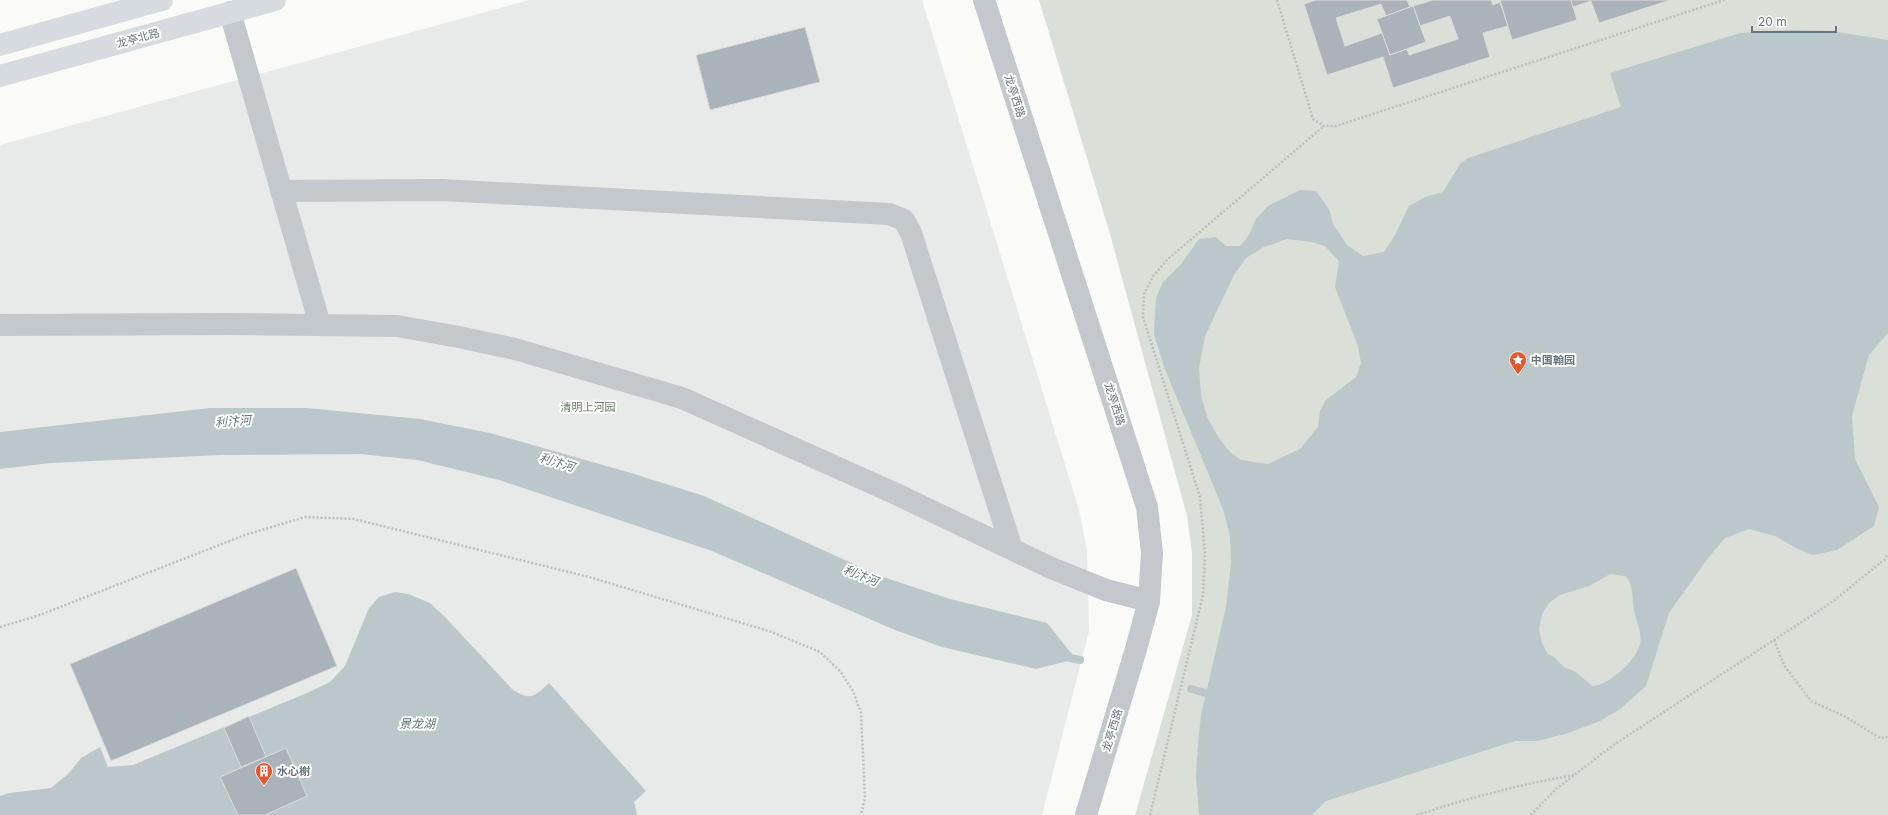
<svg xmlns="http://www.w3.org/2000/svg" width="1888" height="815" font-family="Inter,'Noto Sans SC',sans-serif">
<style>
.built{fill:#e8e9e9}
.green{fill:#dadfd7}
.water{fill:#bbc7cb;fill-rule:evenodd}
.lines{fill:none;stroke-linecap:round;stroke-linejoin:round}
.stream{stroke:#bbc7cb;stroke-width:8}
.building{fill:#aab3b9;stroke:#dcdcda}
.path{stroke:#bbbfc2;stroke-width:2.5;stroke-dasharray:2 2;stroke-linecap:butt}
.minor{stroke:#c3c8cc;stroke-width:22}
.major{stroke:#d6dbdf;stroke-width:22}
.labels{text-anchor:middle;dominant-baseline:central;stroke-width:4;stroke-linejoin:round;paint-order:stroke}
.street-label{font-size:11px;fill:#657683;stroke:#fff}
.poi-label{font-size:11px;font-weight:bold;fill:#657683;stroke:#fff;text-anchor:start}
.park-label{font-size:11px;fill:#687a64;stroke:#fff}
.water-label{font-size:12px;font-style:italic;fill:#60757c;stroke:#fff}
</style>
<rect width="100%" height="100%" fill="#fafaf8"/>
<polygon class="built" points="529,0 922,0 1079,510 1087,551 1089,631 1042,815 0,815 0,145"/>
<polygon class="green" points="1039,0 1888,0 1888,815 1135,815 1192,615 1192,553 1187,516 1110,234"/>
<g class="water">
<path d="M1788,30l43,1 57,9v293l-19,22 -17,61 3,43 24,48 -5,19 -37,24 -24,5 -17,-7 -21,-12 -26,-7 -24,9 -17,20 -39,55 -23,73 -27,24 -21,12 -33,12 -28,7h-22l-189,60 -14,14h-113l-3,-40 2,-31 3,-29 25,-108 5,-45 -1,-26 -7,-27 -59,-142 -10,-33 2,-36 7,-16 18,-18 18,-25 17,-2 10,9h14l9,-11 7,-16 12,-13 32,-16 16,1 13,18 4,15 14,21 16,11 21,-4 11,-17 14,-29 16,-9 18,-5 17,-28 8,-6 153,-51 -11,-34 130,-40zM1287,239l25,3 13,4 14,15 -4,26 23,59 3,17 -5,14 -30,23 -6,11 -2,16 -18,22 -32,15 -27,-4 -11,-8 -11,-14 -11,-19 -7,-24 -2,-27 6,-32 29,-61 12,-17 18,-11zM1610,574l15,2c9,8 7,23 9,34 2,12 10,25 5,37 -5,15 -31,39 -47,39l-16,-14 -12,-5 -10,-10 -6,-3 -6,-11 -3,-14 3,-15 7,-11 11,-8 29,-9z"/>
<polygon points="210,408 307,408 420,419 490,433 631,473 704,496 880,576 950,599 1047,623 1076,659 1036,669 942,647 895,630 712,551 499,480 417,460 361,454 221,455 50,463 0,469 0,432"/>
<path d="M395,592l13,2 22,9 15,14 67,72c18,13 23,7 37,-6l97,108 -12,11 3,13h-637v-19l10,-3 41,-5 18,-15 12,-15 19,-11 8,20 25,-2 174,-72 23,-11 15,-16 24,-58 10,-11z"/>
</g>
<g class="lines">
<g class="stream">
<polyline points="1066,657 1080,660"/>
<polyline points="1191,689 1206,693"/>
</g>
</g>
<g class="building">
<polygon points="1316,0 1407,0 1410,7 1386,16 1381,4 1336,18 1345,46 1382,33 1390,55 1407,49 1409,55 1458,39 1450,16 1420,26 1413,6 1433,0 1491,0 1493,5 1500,2 1508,26 1483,33 1490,57 1393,88 1383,57 1327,75 1304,4"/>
<polygon points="1500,0 1571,0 1577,20 1512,40"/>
<polygon points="1571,0 1671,0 1599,23 1591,1 1573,7"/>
<polygon points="1413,6 1426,42 1390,55 1377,19"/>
<polygon points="805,27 820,82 710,110 696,55"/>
<polygon points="296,568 337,666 111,761 70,664"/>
<polygon points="249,716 266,757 241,767 224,728"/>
<polygon points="286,748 307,796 265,815 238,815 220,777"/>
</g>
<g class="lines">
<g class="path">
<polyline points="1277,0 1313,119 1324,126 1336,126 1724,0"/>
<polyline points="0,627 37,616 245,535 305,517 354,519 589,577 772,632 820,652 840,671 853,691 861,713 865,798 861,815"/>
<polyline points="1774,640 1784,665 1811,701 1844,716 1880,738 1888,737"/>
<polyline points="1150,815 1203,595 1205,554 1200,497 1143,317 1144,294 1154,275 1168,259 1324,126"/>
<path d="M1417,815c52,-17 104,-31 158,-40"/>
<polyline points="1531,815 1556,789 1612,746 1832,602 1884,560 1888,554"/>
</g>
<g class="minor">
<polyline points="984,0 1147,507 1152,553 1149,601 1136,649 1086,815"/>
<polyline points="230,12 320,325"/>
<polyline points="281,191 442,190 889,214 904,220 911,233 1012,549"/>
<polyline points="0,325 229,324 397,326 459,337 515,349 682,398 894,493 1049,567 1106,590 1149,601"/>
</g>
<g class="major">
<polyline points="0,45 162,0"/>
<polyline points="0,76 275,0"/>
</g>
</g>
<defs>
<g id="sight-pin" transform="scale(0.9)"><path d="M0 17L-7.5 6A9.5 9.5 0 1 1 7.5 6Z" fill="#e4572e" stroke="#fff"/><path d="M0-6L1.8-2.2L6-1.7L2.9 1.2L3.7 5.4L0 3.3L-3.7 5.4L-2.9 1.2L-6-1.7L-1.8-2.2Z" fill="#fff"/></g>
<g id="building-pin" transform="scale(0.9)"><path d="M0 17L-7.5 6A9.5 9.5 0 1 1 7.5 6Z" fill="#e4572e" stroke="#fff"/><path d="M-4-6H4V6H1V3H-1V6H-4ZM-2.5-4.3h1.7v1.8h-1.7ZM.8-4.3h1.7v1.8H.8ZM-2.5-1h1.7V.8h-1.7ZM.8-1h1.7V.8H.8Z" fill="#fff"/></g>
</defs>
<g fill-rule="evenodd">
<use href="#sight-pin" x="1518" y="360"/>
<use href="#building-pin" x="264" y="771"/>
</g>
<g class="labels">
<g class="street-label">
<text transform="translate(138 38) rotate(-15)">龙亭北路</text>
<text transform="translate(1015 96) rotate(72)">龙亭西路</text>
<text transform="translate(1115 404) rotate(72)">龙亭西路</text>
<text transform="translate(1112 730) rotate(-73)">龙亭西路</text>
</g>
<g class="poi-label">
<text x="1531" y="360">中国翰园</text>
<text x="277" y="771">水心榭</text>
</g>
<g class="park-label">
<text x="588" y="407">清明上河园</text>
</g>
<g class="water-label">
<text transform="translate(233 421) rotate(-4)">利汴河</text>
<text transform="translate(557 462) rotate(17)">利汴河</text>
<text transform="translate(861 575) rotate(22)">利汴河</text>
<text x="417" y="723">景龙湖</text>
</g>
</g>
<path d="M1752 26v6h84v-6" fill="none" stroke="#657683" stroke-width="2"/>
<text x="1758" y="26" font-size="12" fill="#657683" stroke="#ffffff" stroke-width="3" paint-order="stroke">20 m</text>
</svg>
